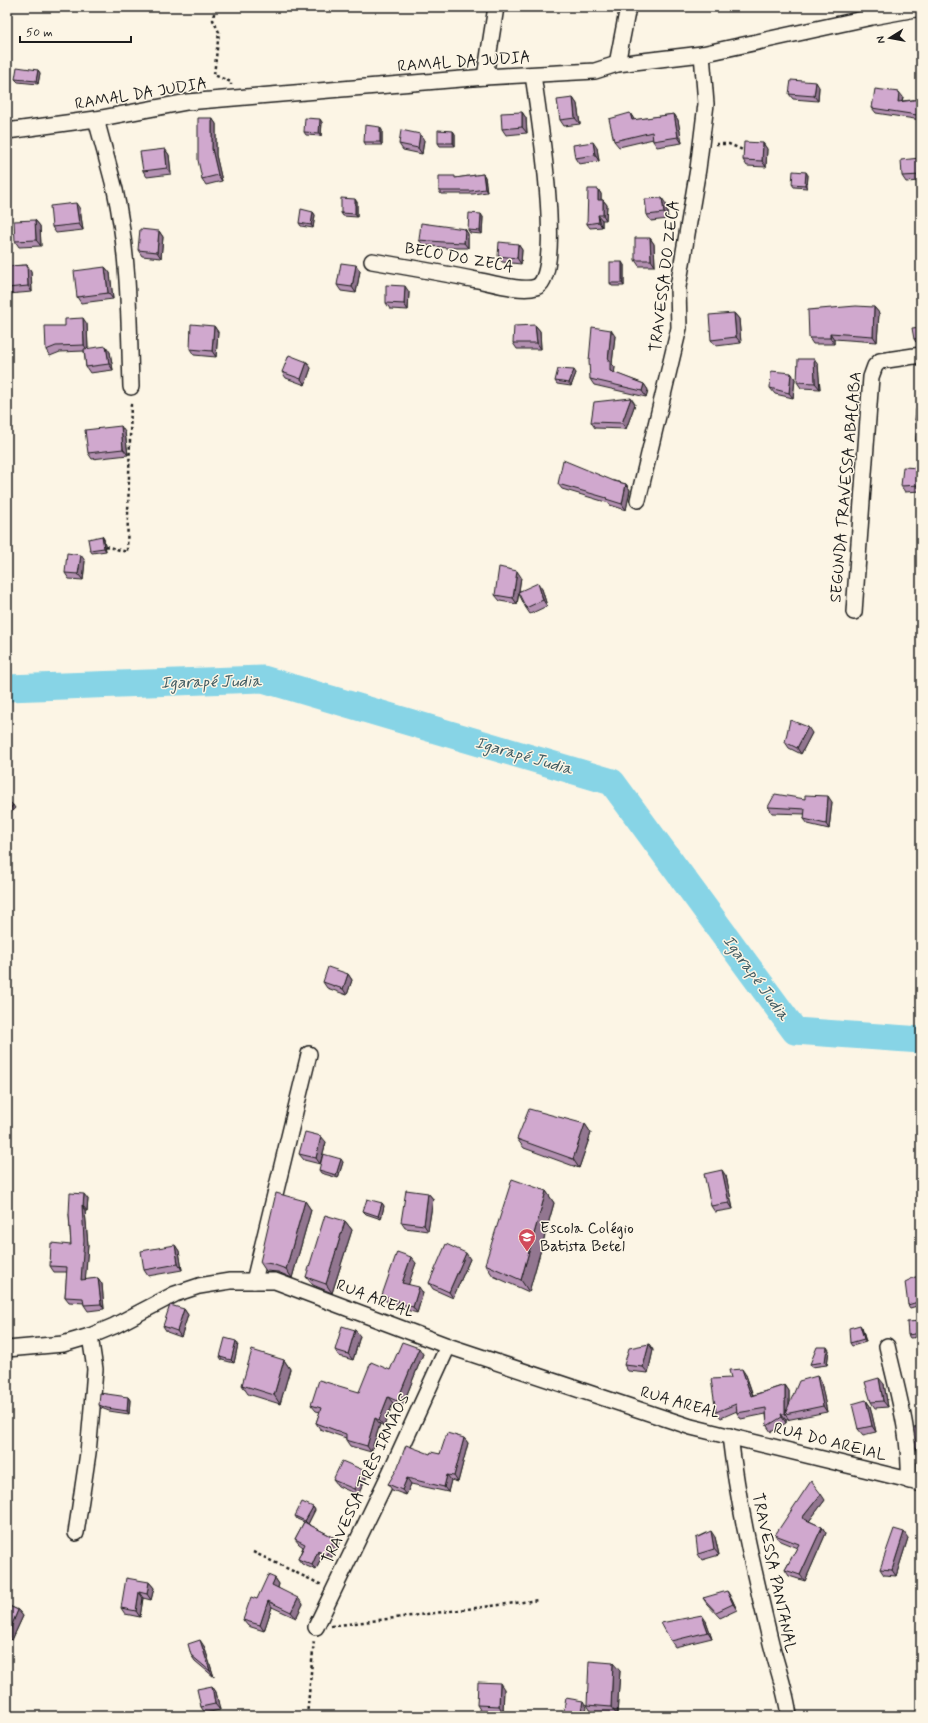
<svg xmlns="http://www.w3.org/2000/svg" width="928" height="1723" font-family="Mynerve,sans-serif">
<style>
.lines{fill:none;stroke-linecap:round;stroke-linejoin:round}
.river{stroke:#87d4e6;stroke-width:27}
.minor-casing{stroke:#1c1c1c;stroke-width:18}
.path{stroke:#1c1c1c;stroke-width:2.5;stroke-dasharray:3 3;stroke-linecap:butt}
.minor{stroke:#fcf5e5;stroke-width:15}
.wall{fill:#b390b1;stroke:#1c1c1c}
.shaded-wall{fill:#927690;stroke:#1c1c1c}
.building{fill:#d0a8ce;stroke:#1c1c1c}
.labels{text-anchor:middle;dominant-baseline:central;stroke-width:3;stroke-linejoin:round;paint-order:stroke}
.street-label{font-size:16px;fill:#1c1c1c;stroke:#fcf5e5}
.poi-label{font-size:16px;fill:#1c1c1c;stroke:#fcf5e5;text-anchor:start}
.water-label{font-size:17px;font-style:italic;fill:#415c63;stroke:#fcf5e5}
</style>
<rect width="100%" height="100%" fill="#fcf5e5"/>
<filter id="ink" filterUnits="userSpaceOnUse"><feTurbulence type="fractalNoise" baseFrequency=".025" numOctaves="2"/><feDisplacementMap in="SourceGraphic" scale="8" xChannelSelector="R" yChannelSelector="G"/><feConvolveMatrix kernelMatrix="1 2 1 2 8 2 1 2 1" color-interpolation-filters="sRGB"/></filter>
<g filter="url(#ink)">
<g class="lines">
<polyline class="river" points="7,688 263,679 612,782 795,1031 921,1040"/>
<g class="minor-casing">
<g id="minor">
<polyline points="617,64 628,7"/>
<polyline points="485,77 496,7"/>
<path d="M96,119c6,23 13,47 19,71 14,64 14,131 16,197"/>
<polyline points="7,131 96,119 187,102 485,77 595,71 617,64 702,54 872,17 921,8"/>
<path d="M372,261c35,6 70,12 105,19 15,3 45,12 59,7 30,-10 1,-183 -3,-212"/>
<polyline points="638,500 679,328 678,287 698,169 706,104 702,54"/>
<polyline points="854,612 871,377 875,366 880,361 921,355"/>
<polyline points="254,1281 309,1054"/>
<path d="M887,1346c10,44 24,90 22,135"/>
<polyline points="7,1349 63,1344 90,1336 114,1326 175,1294 199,1286 230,1281 275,1281 448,1346 691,1427 901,1478 921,1484"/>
<path d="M730,1436c8,69 24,136 40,203 6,26 16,51 19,77"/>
<polyline points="76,1533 88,1453 92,1408 95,1369 90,1336"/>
<polyline points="316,1627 390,1473 448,1346"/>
</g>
</g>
<g class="path">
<polyline points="215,7 213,20 219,32 214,75 231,82 231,85"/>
<polyline points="716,144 729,144 745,151"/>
<polyline points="105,546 127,552 131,401"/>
<polyline points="253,1552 322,1585"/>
<polyline points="331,1626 539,1600"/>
<polyline points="307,1716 314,1640"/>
</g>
<use href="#minor" class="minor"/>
</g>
<g class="wall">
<polygon points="38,70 40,73 38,84 18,82 15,79"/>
<polygon points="819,87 818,101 793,99 789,94"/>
<polygon points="903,97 902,101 921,99 921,120 876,113 872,108"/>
<polygon points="573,98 577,104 580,124 564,126 560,120"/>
<polygon points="522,112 526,118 527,133 506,135 502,129"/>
<polygon points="630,113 634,120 674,114 678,120 682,143 657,147 653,141 653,139 619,147 614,141"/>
<polygon points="212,118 216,124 216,155 222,181 206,185 202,179"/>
<polygon points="322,122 321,136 306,135 304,132"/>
<polygon points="382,130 382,145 366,145 364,142"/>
<polygon points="453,131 455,134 455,146 440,146 438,143"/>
<polygon points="424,140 422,154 403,150 399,144"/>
<polygon points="763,143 767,149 766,167 747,166 743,160"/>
<polygon points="597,148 599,161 579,164 575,158"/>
<polygon points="165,149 169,155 171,174 147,177 143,171"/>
<polygon points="921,159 921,181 906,182 902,176"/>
<polygon points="483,174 485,177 487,192 473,194 441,194 439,191 456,178"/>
<polygon points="808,175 807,188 794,187 792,184"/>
<polygon points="598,189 601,194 601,200 603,200 607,205 606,220 602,220 602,227 590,228 587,224"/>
<polygon points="357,202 357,217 343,216 341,213"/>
<polygon points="666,204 668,219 651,221 647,215"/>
<polygon points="80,209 83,230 56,233 52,227"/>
<polygon points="313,212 315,215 313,228 301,226 299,223"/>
<polygon points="483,217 482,234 470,233 468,230"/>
<polygon points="35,220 40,226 41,246 19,247 15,241"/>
<polygon points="465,229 468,234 468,248 447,248 423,245 419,240"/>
<polygon points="159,231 163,237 161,258 142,256 138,250"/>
<polygon points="650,238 654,244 655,266 639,266 635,260"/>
<polygon points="518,244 522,250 521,264 502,262 498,256"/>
<polygon points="27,265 31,271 32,292 8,294 7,293 7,266"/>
<polygon points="624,265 624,286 612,286 610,283"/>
<polygon points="105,267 110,273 113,299 81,303 77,297"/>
<polygon points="360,271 356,293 341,291 337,285"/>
<polygon points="409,292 408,310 390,309 386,303"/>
<polygon points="874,307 879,313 877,342 834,339 834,344 813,344 809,338"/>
<polygon points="734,313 739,319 741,343 716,346 711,340"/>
<polygon points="87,324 88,349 110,352 113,370 90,373 86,367 84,351 60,352 50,356 46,350"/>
<polygon points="535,325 540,331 541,349 517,349 513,343"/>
<polygon points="214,326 218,332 216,357 194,355 190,349"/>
<polygon points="921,327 921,342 916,342 914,339"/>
<polygon points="615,336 612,364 615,367 614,373 644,384 648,390 646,397 594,385 590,379"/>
<polygon points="818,365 820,389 801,388 797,382"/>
<polygon points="311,368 305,385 286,378 282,372"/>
<polygon points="576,373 571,386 557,384 555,381"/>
<polygon points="791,373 795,379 793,398 775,394 770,388"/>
<polygon points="635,404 626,429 595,428 591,422"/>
<polygon points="921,409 921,445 918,444 916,441 917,423 915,420"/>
<polygon points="125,432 128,455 92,459 88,453"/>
<polygon points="921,470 921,491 905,492 901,486"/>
<polygon points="614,481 626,484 630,490 626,510 610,505 609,503 562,489 558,484"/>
<polygon points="102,536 104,539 106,551 92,553 90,550"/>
<polygon points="85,561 83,580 69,579 65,573"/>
<polygon points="521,577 519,591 542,589 547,606 530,614 526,608 519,593 517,604 500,601 495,595"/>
<polygon points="812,733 801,754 789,748 785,742"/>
<polygon points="805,799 832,802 829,829 808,824 804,819 805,814 772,813 768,807"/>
<polygon points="348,974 352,980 347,995 327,988 323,982"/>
<polygon points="585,1124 591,1133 579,1168 524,1148 517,1139"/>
<polygon points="326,1142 320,1164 304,1160 299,1154"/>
<polygon points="343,1162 338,1178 321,1173 319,1170"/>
<polygon points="726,1176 733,1209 715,1212 711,1206"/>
<polygon points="546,1191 554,1203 529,1292 493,1276 485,1264"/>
<polygon points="428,1193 433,1199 428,1231 405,1228 401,1222"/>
<polygon points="88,1199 87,1211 85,1211 88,1245 85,1280 98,1278 102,1284 104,1309 88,1311 84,1305 84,1303 69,1302 65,1297 67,1272 54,1272 50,1266 71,1245 69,1214"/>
<polygon points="305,1201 311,1210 292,1278 278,1272 266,1271 260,1262"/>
<polygon points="382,1203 384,1206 381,1219 366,1214 363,1211"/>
<polygon points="345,1221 352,1230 332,1293 313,1285 306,1277"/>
<polygon points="175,1245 179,1251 182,1270 148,1276 144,1270"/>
<polygon points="470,1259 453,1298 433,1289 429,1283"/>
<polygon points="416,1263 408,1284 423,1293 417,1313 403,1309 401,1306 386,1301 382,1295"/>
<polygon points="921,1277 921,1305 910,1308 908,1305"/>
<polygon points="184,1309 188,1315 181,1337 167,1332 163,1326"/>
<polygon points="921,1321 921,1337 910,1338 908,1335"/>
<polygon points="862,1328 866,1342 852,1346 850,1343"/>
<polygon points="360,1336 353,1360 339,1356 335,1350"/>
<polygon points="238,1344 234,1363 222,1360 220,1357"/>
<polygon points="649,1344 653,1350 648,1373 628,1371 624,1365"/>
<polygon points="829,1350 827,1365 812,1367 810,1364"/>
<polygon points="423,1354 402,1407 393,1403 384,1426 380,1424 371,1452 350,1446 346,1440 346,1438 320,1429 316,1423 320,1412 316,1411 311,1405 359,1392 390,1370"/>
<polygon points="284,1360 290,1369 280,1404 248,1394 242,1385"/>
<polygon points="746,1375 753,1395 785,1385 789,1391 789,1404 817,1376 821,1382 827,1412 786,1420 786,1423 771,1432 767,1426 766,1414 741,1419 737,1413 737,1411 721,1418 716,1412 731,1378"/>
<polygon points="884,1384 888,1407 875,1408 871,1402"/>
<polygon points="128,1397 130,1400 129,1414 109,1411 101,1408 99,1405"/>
<polygon points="866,1400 870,1406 876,1432 863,1435 858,1429"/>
<polygon points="921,1427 921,1454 920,1454 916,1448"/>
<polygon points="464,1438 468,1443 458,1482 451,1480 448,1492 411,1484 406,1495 392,1490 388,1484 430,1454 440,1454"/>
<polygon points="363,1470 367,1476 358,1495 338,1486 333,1480"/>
<polygon points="825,1500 809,1521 822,1527 826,1533 805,1581 789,1576 785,1570 797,1548 780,1541 775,1535"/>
<polygon points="313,1507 315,1510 308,1524 335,1538 339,1543 330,1560 322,1556 316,1570 302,1564 298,1559 303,1547 299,1544 295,1539 304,1522 297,1519 295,1516"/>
<polygon points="715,1537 719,1555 702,1560 698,1554"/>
<polygon points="908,1538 896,1576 884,1575 880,1569"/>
<polygon points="275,1578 279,1584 278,1588 303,1604 296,1618 272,1607 264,1631 248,1626 243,1620 257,1599"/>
<polygon points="149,1582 154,1588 151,1600 143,1598 140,1617 125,1614 121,1608"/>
<polygon points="731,1597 737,1610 720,1618 707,1604 703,1598"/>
<polygon points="7,1605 18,1610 23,1616 12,1640 7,1638"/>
<polygon points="706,1621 712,1638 675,1647 671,1641"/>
<polygon points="204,1646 214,1677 195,1661 191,1655"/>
<polygon points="620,1671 617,1715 593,1714 587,1705"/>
<polygon points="212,1686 216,1692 220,1710 205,1713 201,1707"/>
<polygon points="504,1689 503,1712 481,1711 477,1705"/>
</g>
<g class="shaded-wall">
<polygon points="38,70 40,73 38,84 36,81"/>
<polygon points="816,82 819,87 818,101 814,96"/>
<polygon points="899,92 903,97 901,107 898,102"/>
<polygon points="573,98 577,104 580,124 575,118"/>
<polygon points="522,112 526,118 527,133 522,127"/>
<polygon points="630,113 634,119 636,126 632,120"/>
<polygon points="674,114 678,120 682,143 678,137"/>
<polygon points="212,118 216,124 216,155 222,181 218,175 212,149"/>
<polygon points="320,119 322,122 321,136 319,133"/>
<polygon points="380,127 382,130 382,145 380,142"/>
<polygon points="453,131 455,134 455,146 453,143"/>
<polygon points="420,134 424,140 422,154 418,148"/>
<polygon points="593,142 597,148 599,161 595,155"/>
<polygon points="763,143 767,149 766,167 762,161"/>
<polygon points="165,149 169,155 171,174 167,168"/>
<polygon points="806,172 808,175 807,188 805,185"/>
<polygon points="483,174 485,177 487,192 485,189"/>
<polygon points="598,189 601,194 601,205 598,200"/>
<polygon points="662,198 666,204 668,219 664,213"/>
<polygon points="355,199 357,202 357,217 355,214"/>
<polygon points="603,200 607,205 606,220 603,215"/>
<polygon points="76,203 80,209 83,230 79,224"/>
<polygon points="313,212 315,215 313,228 311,225"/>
<polygon points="481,214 483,217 482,234 480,231"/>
<polygon points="598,215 602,220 602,227 599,222"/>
<polygon points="35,220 40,226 41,246 36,240"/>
<polygon points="465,229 468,234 468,248 464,243"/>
<polygon points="159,231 163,237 161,258 157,252"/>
<polygon points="650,238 654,244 655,266 651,260"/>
<polygon points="518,244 522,250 521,264 517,258"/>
<polygon points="622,262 624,265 624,286 622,283"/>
<polygon points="27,265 31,271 32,292 28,286"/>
<polygon points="356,265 360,271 356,293 352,287"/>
<polygon points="105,267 110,273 113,299 108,293"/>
<polygon points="405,286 409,292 408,310 404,304"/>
<polygon points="874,307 879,313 877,342 873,336"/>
<polygon points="734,313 739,319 741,343 736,337"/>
<polygon points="83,318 87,324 88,351 84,345"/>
<polygon points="535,325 540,331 541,349 537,343"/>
<polygon points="214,326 218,332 216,357 212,351"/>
<polygon points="611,330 615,336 612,364 615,367 614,377 610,371 608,361"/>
<polygon points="830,333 834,339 834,344 830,338"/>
<polygon points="106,346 110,352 113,370 109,364"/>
<polygon points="814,359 818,365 820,389 815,383"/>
<polygon points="307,362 311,368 305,385 301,379"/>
<polygon points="574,370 576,373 571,386 569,383"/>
<polygon points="791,373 795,379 793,398 789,393"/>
<polygon points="644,384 648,390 646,397 642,391"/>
<polygon points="631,398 635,404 626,429 622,423"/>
<polygon points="121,426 125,432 128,455 123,449"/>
<polygon points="920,468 921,470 921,488 919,485"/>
<polygon points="626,484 630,490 626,510 622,504"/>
<polygon points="102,536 104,539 106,551 104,548"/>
<polygon points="81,555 85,561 83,580 78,574"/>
<polygon points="517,571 521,577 517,604 513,598"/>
<polygon points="538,583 542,589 547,606 543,600"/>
<polygon points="808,727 812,733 801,754 797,748"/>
<polygon points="828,796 832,802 829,829 826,824"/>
<polygon points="13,805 15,808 7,817 7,812"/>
<polygon points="348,974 352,980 347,995 343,989"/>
<polygon points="585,1124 591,1133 579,1168 573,1159"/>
<polygon points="321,1136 326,1142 320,1164 316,1158"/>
<polygon points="341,1159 343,1162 338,1178 336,1175"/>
<polygon points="722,1170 726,1176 733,1209 729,1203"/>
<polygon points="546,1191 554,1203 529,1292 521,1280"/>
<polygon points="428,1193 433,1199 428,1231 424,1225"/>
<polygon points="84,1194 88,1199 87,1211 83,1206"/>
<polygon points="305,1201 311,1210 292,1278 286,1269"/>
<polygon points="382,1203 384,1206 381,1219 378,1216"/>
<polygon points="82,1205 85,1211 88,1245 85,1285 81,1280"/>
<polygon points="345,1221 352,1230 332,1293 326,1284"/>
<polygon points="175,1245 179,1251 182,1270 178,1264"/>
<polygon points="466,1253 470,1259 453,1298 449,1292"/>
<polygon points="411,1257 416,1263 407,1289 402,1283"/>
<polygon points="98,1278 102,1284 104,1309 101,1304"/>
<polygon points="419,1287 423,1293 417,1313 413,1307"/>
<polygon points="184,1309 188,1315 181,1337 177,1331"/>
<polygon points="860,1325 862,1328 866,1342 864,1339"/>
<polygon points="355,1330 360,1336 353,1360 348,1354"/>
<polygon points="236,1341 238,1344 234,1363 231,1360"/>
<polygon points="649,1344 653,1350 648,1373 643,1367"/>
<polygon points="827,1347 829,1350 827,1365 825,1362"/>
<polygon points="419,1348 423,1354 402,1407 397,1401"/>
<polygon points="284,1360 290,1369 280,1404 274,1395"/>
<polygon points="742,1369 746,1375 755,1402 751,1396"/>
<polygon points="817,1376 821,1382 827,1412 823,1406"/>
<polygon points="879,1378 884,1384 888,1407 883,1401"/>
<polygon points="785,1385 789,1391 789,1413 785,1414 789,1420 785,1414"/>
<polygon points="128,1397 130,1400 129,1414 127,1411"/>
<polygon points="388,1397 393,1403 384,1426 379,1420"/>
<polygon points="866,1400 870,1406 876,1432 872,1426"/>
<polygon points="781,1414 786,1420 786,1423 782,1417"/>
<polygon points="375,1418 380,1424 371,1452 367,1446"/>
<polygon points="464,1438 468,1443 458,1482 454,1476"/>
<polygon points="363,1470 367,1476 358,1495 354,1489"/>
<polygon points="447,1475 451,1480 448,1492 444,1487"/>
<polygon points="407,1478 411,1484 406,1495 402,1490"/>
<polygon points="821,1494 825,1500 807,1524 802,1518"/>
<polygon points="313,1507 315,1510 308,1524 305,1521"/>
<polygon points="822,1527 826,1533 805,1581 800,1575"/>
<polygon points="711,1531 715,1537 719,1555 714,1549"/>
<polygon points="904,1532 908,1538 896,1576 892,1570"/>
<polygon points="335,1538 339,1543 330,1560 326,1555"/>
<polygon points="318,1551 322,1556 316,1570 312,1565"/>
<polygon points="275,1578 279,1584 277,1591 272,1585"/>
<polygon points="149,1582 154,1588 151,1600 147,1594"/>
<polygon points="727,1591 731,1597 737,1610 733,1604"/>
<polygon points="139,1592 143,1598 140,1617 136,1611"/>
<polygon points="298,1598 303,1604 296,1618 291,1612"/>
<polygon points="268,1601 272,1607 264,1631 260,1625"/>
<polygon points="18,1610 23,1616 12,1640 8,1634"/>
<polygon points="702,1615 706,1621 712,1638 708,1632"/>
<polygon points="200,1640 204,1646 214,1677 210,1671"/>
<polygon points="613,1663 620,1671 617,1715 611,1707"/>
<polygon points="500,1683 504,1689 503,1712 499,1706"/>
<polygon points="212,1686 216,1692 220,1710 215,1704"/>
<polygon points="583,1701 587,1707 585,1716 580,1716"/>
</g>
<g class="building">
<polygon points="17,67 38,70 36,81 15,79"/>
<polygon points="791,80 816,82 814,96 789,94"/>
<polygon points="875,89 899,92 898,102 921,99 921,114 917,115 872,108"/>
<polygon points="573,98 575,118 560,120 557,100"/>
<polygon points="522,112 522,127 502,129 501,113"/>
<polygon points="630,113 632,120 674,114 678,137 653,141 652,132 614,141 609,119"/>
<polygon points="198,118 212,118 212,149 218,175 202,179 198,160"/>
<polygon points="305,118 320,119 319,133 304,132"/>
<polygon points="365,125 380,127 380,142 364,142"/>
<polygon points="401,130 420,134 418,148 399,144"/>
<polygon points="438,130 453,131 453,143 438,143"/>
<polygon points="593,142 595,155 575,158 573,145"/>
<polygon points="744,142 763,143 762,161 743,160"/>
<polygon points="165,149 167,168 143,171 140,152"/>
<polygon points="920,158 921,175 902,176 901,160"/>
<polygon points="793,171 806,172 805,185 792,184"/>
<polygon points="483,174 485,189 471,191 439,191 439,176 455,176 455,178"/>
<polygon points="588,189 598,189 598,200 603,200 603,215 598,215 599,222 587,224"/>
<polygon points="341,198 355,199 355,214 341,213"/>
<polygon points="662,198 664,213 647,215 645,199"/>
<polygon points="76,203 79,224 52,227 50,206"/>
<polygon points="301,209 313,212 311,225 299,223"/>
<polygon points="469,213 481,214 480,231 468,230"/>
<polygon points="35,220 36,240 15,241 14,221"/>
<polygon points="421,223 465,229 464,243 443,242 419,240"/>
<polygon points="140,229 159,231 157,252 138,250"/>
<polygon points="635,238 650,238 651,260 635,260"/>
<polygon points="499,242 518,244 517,258 498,256"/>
<rect x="610" y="262" width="12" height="21"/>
<polygon points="341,263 356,265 352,287 337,285"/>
<polygon points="27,265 28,286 7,288 7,266"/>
<polygon points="105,267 108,293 77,297 74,271"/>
<polygon points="386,285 405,286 404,304 386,303"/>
<polygon points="856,306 874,307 873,336 830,333 830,338 809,338 808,310"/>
<polygon points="734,313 736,337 711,340 709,315"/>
<polygon points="83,318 84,345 56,346 46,350 45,326 65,326 65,319"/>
<polygon points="191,324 214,326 212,351 190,349"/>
<polygon points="535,325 537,343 513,343 514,326"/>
<polygon points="592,327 611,330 608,361 610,361 610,371 644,384 642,391 590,379 589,361"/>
<polygon points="921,327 921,338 914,339 912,328"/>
<polygon points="106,346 109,364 86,367 84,349"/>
<polygon points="289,355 307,362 301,379 282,372"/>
<polygon points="798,359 814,359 815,383 797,382"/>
<polygon points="558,369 574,370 569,383 555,381"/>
<polygon points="771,371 791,373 789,393 770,388"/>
<polygon points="631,398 622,423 591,422 594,402"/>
<polygon points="916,409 921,409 921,442 916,441 917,420 915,420"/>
<polygon points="121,426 123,449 88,453 85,430"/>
<polygon points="563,460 614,481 626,484 622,504 606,499 607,498 558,484"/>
<polygon points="903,467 920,468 919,485 901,486"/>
<polygon points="102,536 104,548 90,550 88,539"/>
<polygon points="67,553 81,555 78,574 65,573"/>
<polygon points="499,567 517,571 513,598 495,595"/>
<polygon points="538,583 543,600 526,608 518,592"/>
<polygon points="790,720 808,727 797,748 785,742"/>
<polygon points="775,794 805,799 805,795 828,796 826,824 804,819 805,809 768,807"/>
<polygon points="7,800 13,805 7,812"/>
<polygon points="328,967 348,974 343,989 323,982"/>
<polygon points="529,1109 585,1124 573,1159 517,1139"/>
<polygon points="305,1132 321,1136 316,1158 299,1154"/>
<polygon points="323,1154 341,1159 336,1175 319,1170"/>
<polygon points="722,1170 729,1203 711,1206 704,1174"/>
<polygon points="512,1179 546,1191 521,1280 485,1264"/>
<polygon points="406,1190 428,1193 424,1225 401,1222"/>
<polygon points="70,1193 84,1194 83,1206 82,1205 84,1240 81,1280 98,1278 101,1304 84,1305 83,1298 65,1297 67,1267 50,1266 51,1243 71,1245 69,1214"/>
<polygon points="276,1193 305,1201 286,1269 272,1264 260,1262"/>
<polygon points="367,1199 382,1203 378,1216 363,1211"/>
<polygon points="325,1215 345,1221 326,1284 306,1277"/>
<polygon points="446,1244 466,1253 449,1292 429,1283"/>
<polygon points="175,1245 178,1264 144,1270 141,1251"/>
<polygon points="397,1252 411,1257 402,1283 419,1287 413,1307 398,1303 399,1301 382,1295"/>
<polygon points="915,1277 921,1277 921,1301 908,1305 905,1282"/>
<polygon points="170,1305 184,1309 177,1331 163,1326"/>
<polygon points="921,1321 921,1333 908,1335 907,1322"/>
<polygon points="860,1325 864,1339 850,1343 849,1328"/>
<polygon points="342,1326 355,1330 348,1354 335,1350"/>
<polygon points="225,1338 236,1341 231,1360 220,1357"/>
<polygon points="402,1342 419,1348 397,1401 388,1397 379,1420 375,1418 367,1446 346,1440 346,1434 316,1423 321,1408 311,1405 319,1380 359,1392 371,1362 390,1370"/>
<polygon points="649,1344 643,1367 624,1365 629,1348"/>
<polygon points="817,1347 827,1347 825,1362 810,1364"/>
<polygon points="252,1350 284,1360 274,1395 242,1385"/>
<polygon points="742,1369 751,1396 785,1385 785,1414 781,1414 782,1417 767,1426 766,1408 737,1413 736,1404 716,1412 711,1379 731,1378 729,1370"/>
<polygon points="817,1376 823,1406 785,1414 799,1381"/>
<polygon points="879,1378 883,1401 871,1402 865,1382"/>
<polygon points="100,1393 128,1397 127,1411 107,1408 99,1405"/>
<polygon points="866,1400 872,1426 858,1429 852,1404"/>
<polygon points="921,1427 921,1447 916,1448 914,1428"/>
<polygon points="447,1433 464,1438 454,1476 447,1475 444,1487 407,1478 402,1490 388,1484 397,1469 406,1445 430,1454 431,1452 440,1454"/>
<polygon points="342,1461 363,1470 354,1489 333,1480"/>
<polygon points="811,1481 821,1494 802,1518 822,1527 800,1575 785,1570 799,1544 775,1535"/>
<polygon points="302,1502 313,1507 305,1521 295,1516"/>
<polygon points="304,1522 335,1538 326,1555 318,1551 312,1565 298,1559 305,1544 295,1539"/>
<polygon points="894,1529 904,1532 892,1570 880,1569"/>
<polygon points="711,1531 714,1549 698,1554 696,1538"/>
<polygon points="268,1575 275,1578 272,1585 298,1598 291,1612 268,1601 260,1625 243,1620 251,1597 257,1599"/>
<polygon points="126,1578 149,1582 147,1594 139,1592 136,1611 121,1608"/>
<polygon points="727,1591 733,1604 716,1612 703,1598"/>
<polygon points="7,1605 18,1610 8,1634 7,1634"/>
<polygon points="702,1615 708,1632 671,1641 661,1623"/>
<polygon points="200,1640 210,1671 191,1655 188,1644"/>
<polygon points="589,1661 613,1663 611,1707 587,1705"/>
<polygon points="478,1682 500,1683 499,1706 477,1705"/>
<polygon points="212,1686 215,1704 201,1707 197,1689"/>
<polygon points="566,1698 583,1701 580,1716 563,1716"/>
</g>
</g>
<defs>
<g id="school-pin" transform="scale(0.9)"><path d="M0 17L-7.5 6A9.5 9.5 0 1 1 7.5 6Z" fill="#d1495b" stroke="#fcf5e5"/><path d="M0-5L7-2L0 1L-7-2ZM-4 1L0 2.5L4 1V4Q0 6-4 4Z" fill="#fff"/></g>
</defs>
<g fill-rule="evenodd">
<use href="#school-pin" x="527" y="1237"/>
</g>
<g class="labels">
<g class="street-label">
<text transform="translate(464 62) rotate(-4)">RAMAL DA JUDIA</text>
<text transform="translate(141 94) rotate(-9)">RAMAL DA JUDIA</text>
<text transform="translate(459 258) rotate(10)">BECO DO ZECA</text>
<text transform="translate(665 276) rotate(-83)">TRAVESSA DO ZECA</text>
<text transform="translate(846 487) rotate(-85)">SEGUNDA TRAVESSA ABACABA</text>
<text transform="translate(375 1299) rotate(21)">RUA AREAL</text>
<text transform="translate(680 1403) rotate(16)">RUA AREAL</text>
<text transform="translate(830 1442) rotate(14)">RUA DO AREIAL</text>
<text transform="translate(366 1479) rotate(-65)">TRAVESSA TRÊS IRMÃOS</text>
<text transform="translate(774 1573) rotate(78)">TRAVESSA PANTANAL</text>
</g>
<g class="poi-label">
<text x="540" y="1228">Escola Colégio<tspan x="540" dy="18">Batista Betel</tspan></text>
</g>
<g class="water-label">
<text transform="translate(211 682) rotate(-1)">Igarapé Judia</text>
<text transform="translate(524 756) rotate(16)">Igarapé Judia</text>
<text transform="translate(756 978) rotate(54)">Igarapé Judia</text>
</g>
</g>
<rect width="928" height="1723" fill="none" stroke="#fcf5e5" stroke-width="24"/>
<rect x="12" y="12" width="904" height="1699" fill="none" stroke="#1c1c1c" stroke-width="1.5" filter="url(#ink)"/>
<g transform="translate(890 38) rotate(259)" stroke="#fcf5e5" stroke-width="3" paint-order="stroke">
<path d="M0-3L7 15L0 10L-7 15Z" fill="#1c1c1c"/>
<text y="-6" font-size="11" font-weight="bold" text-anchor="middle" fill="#1c1c1c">N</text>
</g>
<path d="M20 36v6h111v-6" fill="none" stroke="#1c1c1c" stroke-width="2"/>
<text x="26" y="36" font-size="12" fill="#1c1c1c" stroke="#fcf5e5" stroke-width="3" paint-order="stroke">50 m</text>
</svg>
